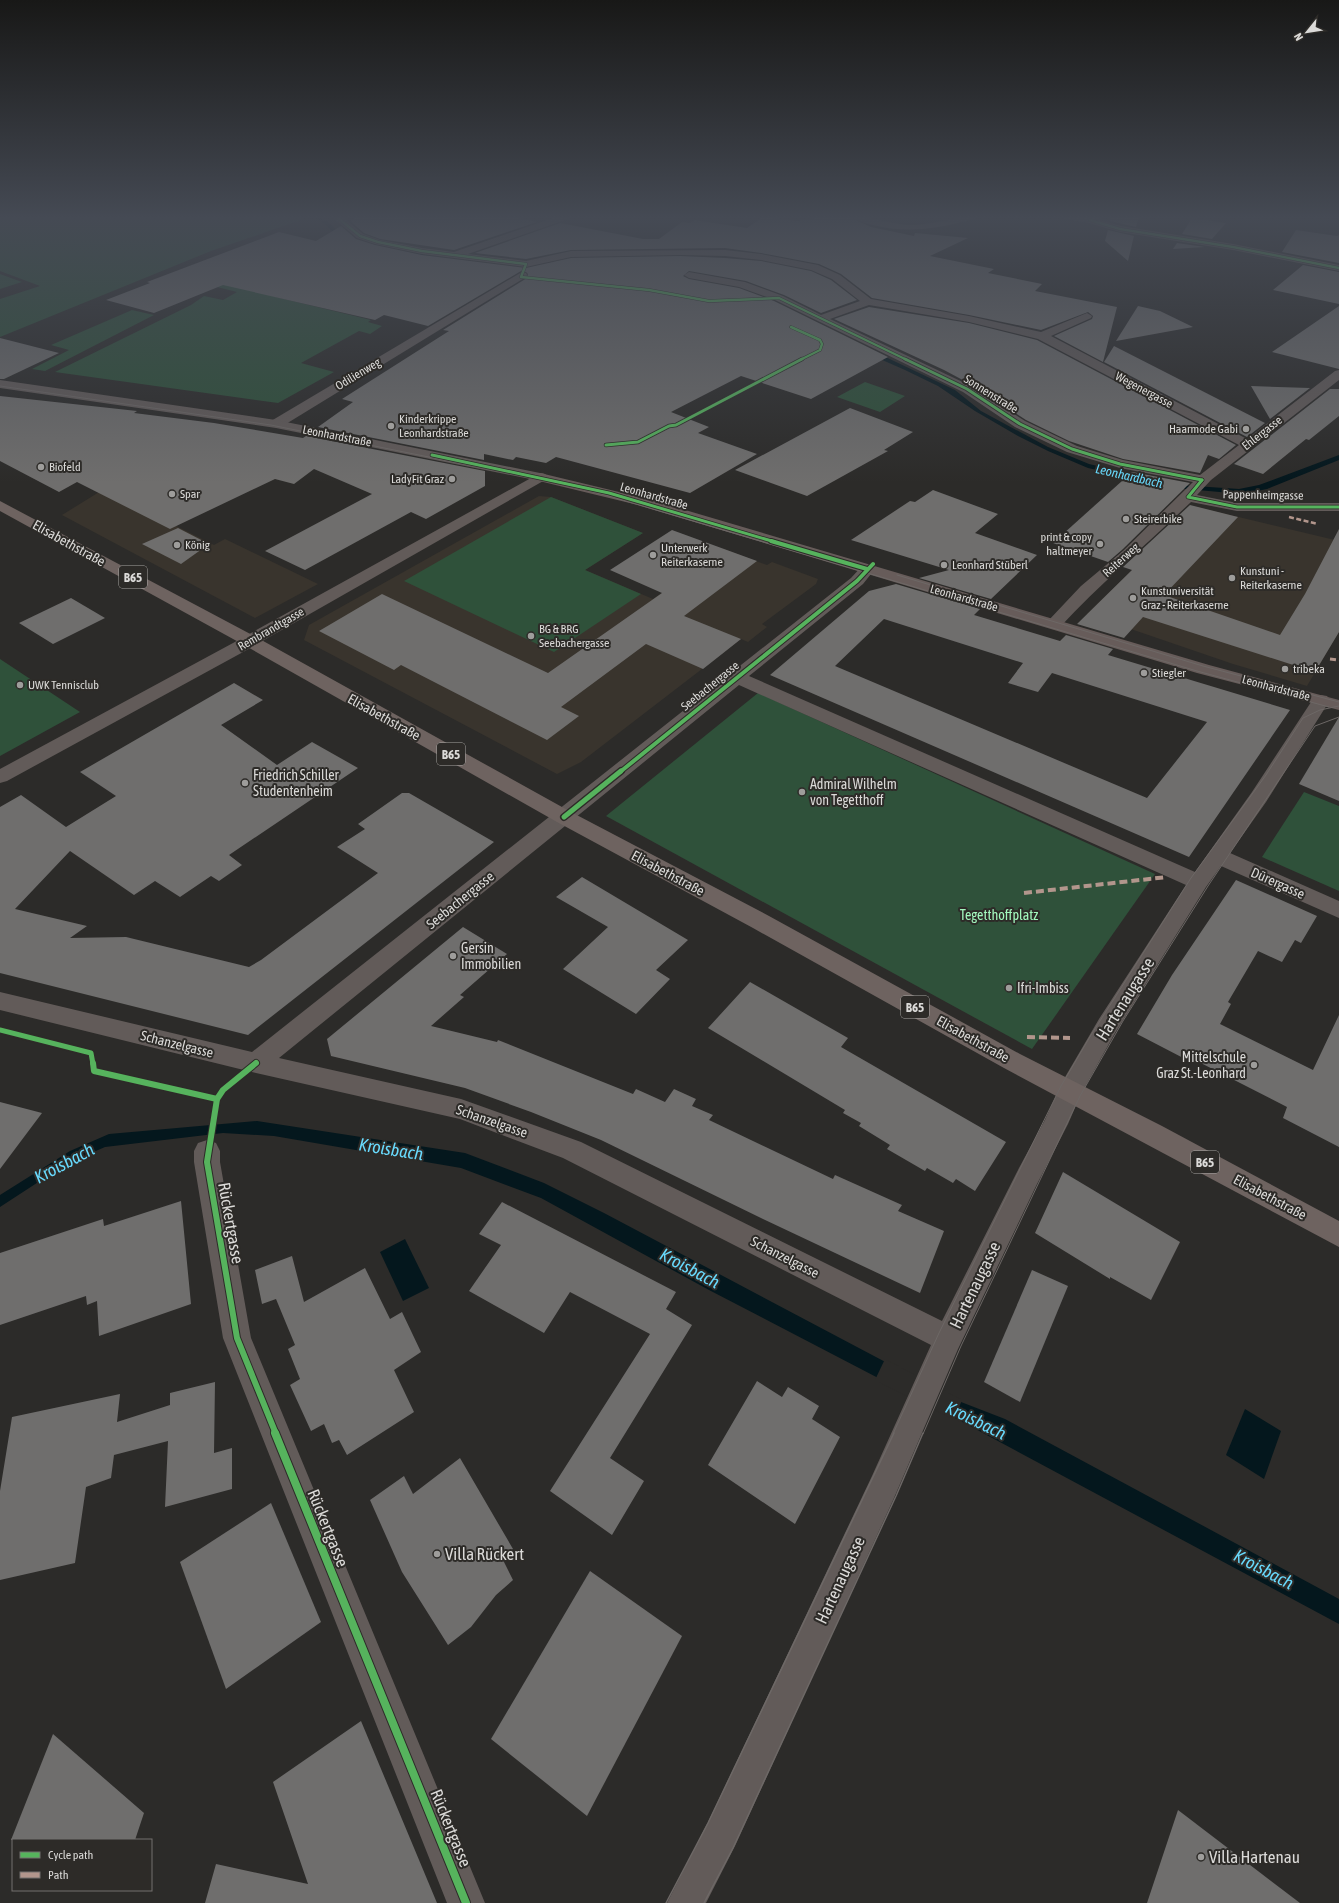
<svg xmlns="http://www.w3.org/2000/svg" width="1339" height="1903" font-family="'Asap Condensed',sans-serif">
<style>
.built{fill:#39342d}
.green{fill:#2f513a}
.water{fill:#04171d}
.pier{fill:#2c2b29}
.building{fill:#6f6e6d;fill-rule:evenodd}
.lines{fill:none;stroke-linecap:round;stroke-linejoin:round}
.minor{fill:#625b59;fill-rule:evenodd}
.tertiary{fill:#625b59;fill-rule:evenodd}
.secondary{fill:#675c5a;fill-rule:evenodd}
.primary{fill:#6e6360;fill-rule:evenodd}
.tram-far1{stroke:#6d6866;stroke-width:1}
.tram{stroke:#6d6866;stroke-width:1.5}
.quiet-far2{stroke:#b2968c;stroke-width:2.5;stroke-dasharray:5 2.5;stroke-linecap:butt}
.quiet-far1{stroke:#b2968c;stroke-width:3;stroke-dasharray:6 3;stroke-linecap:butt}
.quiet{stroke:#b2968c;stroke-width:4;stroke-dasharray:8 4;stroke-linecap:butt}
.cycleway-far5-casing{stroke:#2d2b28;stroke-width:3.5}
.cycleway-far4-casing{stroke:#2d2b28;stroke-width:4.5}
.cycleway-far3-casing{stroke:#2d2b28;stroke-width:6}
.cycleway-far2-casing{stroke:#2d2b28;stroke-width:8}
.cycleway-far1-casing{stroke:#2d2b28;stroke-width:8}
.cycleway-casing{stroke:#2d2b28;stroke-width:10}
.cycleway-far5{stroke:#56b35d;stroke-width:2.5}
.cycleway-far4{stroke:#56b35d;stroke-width:3}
.cycleway-far3{stroke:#56b35d;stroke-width:4}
.cycleway-far2{stroke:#56b35d;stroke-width:5}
.cycleway-far1{stroke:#56b35d;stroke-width:6}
.cycleway{stroke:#56b35d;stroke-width:8}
.poi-dot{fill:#9e9d9b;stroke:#2d2b28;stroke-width:1.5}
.labels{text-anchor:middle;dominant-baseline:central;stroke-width:4;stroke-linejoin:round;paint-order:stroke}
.far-street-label{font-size:12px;fill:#dbdad8;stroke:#2d2b28}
.far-poi-label{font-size:12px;fill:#dbdad8;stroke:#2d2b28;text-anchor:start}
.far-water-label{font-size:13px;font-style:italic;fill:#68dafd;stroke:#2d2b28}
.shield{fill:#2d2b28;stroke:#a7a6a3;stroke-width:1}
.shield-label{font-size:13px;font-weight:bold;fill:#dbdad8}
.street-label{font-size:14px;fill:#dbdad8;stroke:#2d2b28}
.poi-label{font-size:14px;fill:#dbdad8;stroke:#2d2b28;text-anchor:start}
.park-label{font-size:14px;fill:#a3f8be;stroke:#2d2b28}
.near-street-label{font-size:17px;fill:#dbdad8;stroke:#2d2b28}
.near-poi-label{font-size:17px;fill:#dbdad8;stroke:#2d2b28;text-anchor:start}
.near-water-label{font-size:18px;font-style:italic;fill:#68dafd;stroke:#2d2b28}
</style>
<rect width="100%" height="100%" fill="#2c2b29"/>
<g class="built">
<polygon points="159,455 170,523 214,545 225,539 318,584 255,618 62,515"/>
<polygon points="539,496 551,497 643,533 585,570 653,599 724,549 767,565 772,562 818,579 816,584 762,624 767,627 748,642 741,639 581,762 557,774 304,640 309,625"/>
<polygon points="1197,507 1339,541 1339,632 1307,686 1233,664 1087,614"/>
</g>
<g class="green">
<polygon points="0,217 300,217 304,219 211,251 0,337 0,299 40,286 0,271"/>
<polygon points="0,274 22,282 0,289"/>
<polygon points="222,282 280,298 371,320 368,322 382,326 370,334 359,331 301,363 334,372 278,403 55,372 191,305 204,296 223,300 237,292 217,287"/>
<polygon points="132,310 154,315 45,371 32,369 69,350 51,345"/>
<polygon points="865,382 905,396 880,412 837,397"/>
<polygon points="551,497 643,533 585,570 641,594 554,652 404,581"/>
<polygon points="0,659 80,712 0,756"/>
<polygon points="758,693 1155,874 1032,1049 606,816"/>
<polygon points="1304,792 1339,806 1339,891 1262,857"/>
</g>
<g class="water">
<path d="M314,217c16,0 21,16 34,23 6,3 14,4 21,5 105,21 213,30 320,40l22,4 38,9 107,45 99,47 26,21 67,36 41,17 90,21 60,4 20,-4 80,-30v5l-72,29 -25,5 -67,-6 -87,-20 -40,-17 -30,-15 -43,-25 -37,-25 -33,-16 -152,-67 -39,-11 -36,-6 -39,-3 -201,-22 -77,-13 -22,-9 -12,-13z"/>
<polygon points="257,1121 465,1153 544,1183 604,1213 961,1402 1005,1419 1339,1599 1339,1624 955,1418 709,1290 541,1198 461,1168 274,1136 223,1133 105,1147 66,1164 0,1207 0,1195 70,1151 109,1134"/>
<polygon points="405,1239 429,1288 403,1301 380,1252"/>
<polygon points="1245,1409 1281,1431 1264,1479 1226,1455"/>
</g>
<polygon class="pier" points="885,1359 962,1400 954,1420 875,1380"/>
<g class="building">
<polygon points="357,217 515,217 537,222 454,250 380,239 364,233 350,221"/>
<polygon points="763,217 798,221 821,217 849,217 871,227 914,236 915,233 968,238 930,256 994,269 988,273 1042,284 1035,291 1117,307 1103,362 1054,336 1092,319 1093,316 1088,312 1041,330 969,315 872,298 841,274 819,264 761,253 725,248 571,250 526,259 475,253 560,223 643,239 659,239 682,222 690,223 694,220 747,228"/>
<polygon points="1111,217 1139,217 1136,227 1110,221"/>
<polygon points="1192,218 1226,223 1212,239 1182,234"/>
<polygon points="341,226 356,239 375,245 422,255 526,268 571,258 680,256 725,258 761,261 811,271 831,280 857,300 821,313 784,295 746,281 689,271 683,276 689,279 739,288 774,301 888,357 811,399 741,376 671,412 709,427 698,433 757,454 690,493 556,457 546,463 516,457 513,460 484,454 484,460 318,427 353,402 342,399 449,331 443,330 527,278 528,274 526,272 521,271 428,326 384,315 375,320 223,285 154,313 106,300 150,283 147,282 279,232 316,241"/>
<polygon points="1108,230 1134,236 1128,261 1105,241"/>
<polygon points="1296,230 1337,236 1339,235 1339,263 1282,252"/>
<polygon points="1177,243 1205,247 1173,249"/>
<polygon points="1303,265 1339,272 1339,304 1273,290"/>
<polygon points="1138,306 1160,311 1193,327 1116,341"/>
<polygon points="1339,306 1339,369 1272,352"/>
<polygon points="869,307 969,323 1037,340 1236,445 1219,459 1208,455 1200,473 1123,459 1069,441 1026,420 1000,403 1004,402 944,370 834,319"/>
<polygon points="0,338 59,353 4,379 0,379"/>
<polygon points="1114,346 1265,423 1247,437 1104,362"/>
<polygon points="1251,386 1310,388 1270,419"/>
<polygon points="1330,389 1339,389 1339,416 1309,440 1306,439 1263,474 1234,464"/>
<polygon points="0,396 137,411 134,413 214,423 303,438 306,436 485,471 485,486 426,519 411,512 305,570 265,551 372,494 314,469 294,484 275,479 170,529 77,482 59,492 0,461"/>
<polygon points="850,408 913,432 884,450 888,451 807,496 735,470"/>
<polygon points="1132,472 1190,483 1123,549 1108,562 1053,543"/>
<polygon points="933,490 998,514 975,533 1037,555 991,599 919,578 949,570 851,540 910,501 915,502"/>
<polygon points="1190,505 1238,517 1164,595 1280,635 1305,594 1339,529 1339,632 1315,672 1143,617 1124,638 1077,624 1132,570 1123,567"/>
<polygon points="178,528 209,544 181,564 142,544"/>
<polygon points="672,530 757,561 684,616 741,639 703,669 646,644 561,707 579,716 547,740 401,665 394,670 319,631 382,594 548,673 662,593 610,570"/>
<path d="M896,584l84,25 -6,6 86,26 6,-6 47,14 -5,6 182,55 -101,147 -419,-182 99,-84zM884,619l139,44 -15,20 30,9 14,-19 155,49 -60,76 -312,-132z"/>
<polygon points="71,598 105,618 53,644 19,623"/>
<polygon points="234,683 263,700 221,725 277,765 312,742 358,768 229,855 242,865 219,881 211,876 180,897 155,881 134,895 70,851 15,909 87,926 70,938 126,937 249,967 261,960 378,873 337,847 365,829 358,824 402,793 409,793 494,842 248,1035 0,973 0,807 21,795 66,827 116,796 80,772"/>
<polygon points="1339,717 1339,801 1299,784"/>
<polygon points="582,877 688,940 656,970 670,979 636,1014 563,969 608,927 556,897"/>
<polygon points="1236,880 1317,916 1301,943 1295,940 1282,962 1258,951 1228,1002 1231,1004 1220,1024 1313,1070 1339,1015 1339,1147 1283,1118 1287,1107 1191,1058 1189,1061 1137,1034 1172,975"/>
<polygon points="463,927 507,954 460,995 464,997 431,1026 497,1042 498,1040 633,1094 636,1089 665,1102 674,1089 696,1099 692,1106 713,1115 709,1120 833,1179 835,1175 902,1205 898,1211 944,1231 920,1293 763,1219 601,1140 531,1112 465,1088 331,1056 327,1039"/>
<polygon points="750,982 848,1038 841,1047 1006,1142 975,1191 956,1179 953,1183 927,1168 925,1171 887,1149 890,1145 859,1126 861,1123 843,1113 845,1110 708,1028"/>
<polygon points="0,1102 42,1113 0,1169"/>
<polygon points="1063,1172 1180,1242 1151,1300 1110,1277 1110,1279 1035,1233"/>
<polygon points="181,1201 191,1304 99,1336 97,1301 87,1305 86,1296 0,1325 0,1253 103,1219 104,1226"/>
<polygon points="502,1202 676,1292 666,1309 692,1325 610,1458 644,1481 612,1535 550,1491 650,1334 570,1292 544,1333 469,1291 501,1245 479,1234"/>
<polygon points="292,1256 304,1302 365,1268 390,1319 402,1312 421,1352 394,1370 414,1412 347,1455 339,1440 332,1443 324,1424 311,1431 290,1385 300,1379 288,1349 295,1345 276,1299 262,1304 255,1270"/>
<polygon points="1032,1270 1068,1286 1020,1402 984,1382"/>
<polygon points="757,1381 782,1397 788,1387 819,1406 812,1419 840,1437 795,1524 708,1465"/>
<polygon points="215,1382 214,1453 232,1448 232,1489 165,1507 168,1441 114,1455 111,1478 86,1487 75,1563 0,1580 0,1491 12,1417 120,1394 117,1422 170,1405 170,1393"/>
<polygon points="460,1458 513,1549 502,1558 513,1580 496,1595 471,1627 448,1645 402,1572 370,1500 404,1476 413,1494"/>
<polygon points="271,1503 321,1622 226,1689 180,1562"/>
<polygon points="590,1571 682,1636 587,1816 491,1739"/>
<polygon points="361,1721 437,1903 205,1903 216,1864 308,1884 273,1782"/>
<polygon points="53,1734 144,1813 135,1840 11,1840"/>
<polygon points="1178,1810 1300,1903 1147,1903"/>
</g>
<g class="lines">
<g class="minor">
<path d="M332,217h11l20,17 17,6 42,8 32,4 102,-35h14l-2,2 -100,35 58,7 45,-10 154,-1 36,4 57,11 22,10 31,24 98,17 72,16 46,-19 5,3 -1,2 -40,18 196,103 88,-68 4,-1v10l-128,100 -14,15 40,8h102v8h-102l-46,-9c-44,42 -90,81 -131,125l-6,2 -6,-2 -2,-3 2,-3 33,-35 43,-36 69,-68 -73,-14 -53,-16 -52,-25 -52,-35 -188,-92 -36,-13 -50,-9 -5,-3 5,-3 56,10 38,14 38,19 39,-14 -28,-22 -21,-9 -50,-10 -36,-4 -45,-1 -109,2 -45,10 -104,-13 -47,-10 -18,-6zM869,305l100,17 69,17 201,106 -39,30 -77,-15 -46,-14 -52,-25 -54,-35 -141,-67z"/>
<path d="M853,217c21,0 40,8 61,8 21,-1 41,-8 62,-8l-2,2c-34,9 -66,15 -101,6 -6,-1 -15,-3 -20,-8z"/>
<polygon points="1063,217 1103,217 1099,220 1121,226 1233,244 1339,265 1339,271 1233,250 1120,232 1089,223 1065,219"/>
<polygon points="522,272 526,273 527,275 526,277 281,427 271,427 270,424 271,421"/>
<polygon points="540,473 545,474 547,477 545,480 245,651 7,781 0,783 0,769 233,643"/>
<path d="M867,564l5,2 3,3 -12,15 -114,92 446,196 57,-80 63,-96 6,-1 6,1 3,4 -64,102 -36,51 109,48v17l-118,-52 -15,21 -91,146 -34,61 -13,30 -31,60 -79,165 -64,149 -159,348 -29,57h-39l42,-83 163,-344 59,-131 -368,-187 -103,-39 -204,-46 -256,-63v-18l252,60 599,-474 11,-12zM739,685l447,200 -87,134 -38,65 -16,36 -26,48 -77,153 -361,-179 -120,-43 -182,-41z"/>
<polygon points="207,1140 216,1143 220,1151 220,1162 251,1338 485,1903 447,1903 223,1338 194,1162 194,1151 198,1143"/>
</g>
<polygon class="tertiary" points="0,380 276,420 540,473 545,474 547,477 545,480 540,481 276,428 0,388"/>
<polygon class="secondary" points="540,473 648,499 1209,665 1339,700 1339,710 1197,673 638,505 535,480 533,477 535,474"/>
<polygon class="primary" points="0,501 256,637 571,812 769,916 1020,1054 1162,1126 1339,1221 1339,1247 1004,1068 753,928 557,822 244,645 0,511"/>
<g class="tram-far1">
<polyline points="0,386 271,425 552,482 602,494 1197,671 1329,707"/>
<polyline points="897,575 1203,666 1339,702"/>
<polyline points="893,1434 939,1333 1061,1086 1091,1035 1191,878 1266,775 1303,718 1320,710 1339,706"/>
<polyline points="923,1434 961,1346 1080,1096 1123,1021 1208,886 1315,726 1339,717"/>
</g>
<g class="tram">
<polyline points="666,1903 708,1823 894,1433"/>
<polyline points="704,1903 733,1848 896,1496 923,1433"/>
</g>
<polyline class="quiet-far2" points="1289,517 1318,524"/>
<polyline class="quiet-far1" points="1330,659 1339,660"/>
<g class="quiet">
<polyline points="1024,893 1167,877"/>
<polyline points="1027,1037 1070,1038"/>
</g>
<g class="cycleway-far5-casing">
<g id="cycleway-far5">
<polyline points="337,217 360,236 378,242 422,251 526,264 521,277 649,290 709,301 779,298 907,360"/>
<polyline points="1090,220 1120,229 1233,247 1339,268"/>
<polyline points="791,327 820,340 822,344 820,350 800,360"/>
</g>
</g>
<g class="cycleway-far4-casing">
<g id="cycleway-far4">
<polyline points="905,359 967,389 1020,424 1072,449 1120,464 1202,480"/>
<polyline points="606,445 638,442 669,426 676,425 802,359"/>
<polyline points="432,455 609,493 775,542"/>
<polyline points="1202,480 1188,497 1237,507 1339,507"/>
</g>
</g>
<g class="cycleway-far3-casing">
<g id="cycleway-far3">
<polyline points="771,541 867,569"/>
<polyline points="620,772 857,581 873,564"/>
</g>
</g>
<g class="cycleway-far2-casing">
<g id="cycleway-far2">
<polyline points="564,817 621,771"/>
<polyline points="0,1030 91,1053 93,1064"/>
</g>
</g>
<g class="cycleway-far1-casing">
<g id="cycleway-far1">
<polyline points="93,1063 94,1071 217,1099"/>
<polyline points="256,1063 223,1090 217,1099 207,1162 237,1338 276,1434"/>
</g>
</g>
<g class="cycleway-casing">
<polyline id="cycleway" points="275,1433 466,1903"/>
</g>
<use href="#cycleway-far5" class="cycleway-far5"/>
<use href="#cycleway-far4" class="cycleway-far4"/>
<use href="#cycleway-far3" class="cycleway-far3"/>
<use href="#cycleway-far2" class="cycleway-far2"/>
<use href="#cycleway-far1" class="cycleway-far1"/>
<use href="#cycleway" class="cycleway"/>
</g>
<linearGradient id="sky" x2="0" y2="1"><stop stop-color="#181817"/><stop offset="0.45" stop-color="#454a54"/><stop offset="1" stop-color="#454a54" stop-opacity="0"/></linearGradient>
<rect width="1339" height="483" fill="url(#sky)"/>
<g class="poi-dot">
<circle cx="391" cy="426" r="4"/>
<circle cx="1246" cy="429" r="4"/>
<circle cx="41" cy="467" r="4"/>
<circle cx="452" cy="479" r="4"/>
<circle cx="172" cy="494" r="4"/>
<circle cx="1126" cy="519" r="4"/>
<circle cx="1100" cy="544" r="4"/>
<circle cx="177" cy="545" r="4"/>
<circle cx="653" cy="555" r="4"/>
<circle cx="944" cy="565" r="4"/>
<circle cx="1232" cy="578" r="4"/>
<circle cx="1133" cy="598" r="4"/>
<circle cx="531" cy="636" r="4"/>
<circle cx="1285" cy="669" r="4"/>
<circle cx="1144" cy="673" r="4"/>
<circle cx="20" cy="685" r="4"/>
<circle cx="245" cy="783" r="4"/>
<circle cx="802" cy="792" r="4"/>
<circle cx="453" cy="956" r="4"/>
<circle cx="1009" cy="988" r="4"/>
<circle cx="1254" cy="1065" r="4"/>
<circle cx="437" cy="1554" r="4"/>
<circle cx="1201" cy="1857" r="4"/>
</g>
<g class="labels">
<g class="far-street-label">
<text transform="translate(358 374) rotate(-31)">Odilienweg</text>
<text transform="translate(1144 390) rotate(28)">Wegenergasse</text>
<text transform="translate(991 394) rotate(32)">Sonnenstraße</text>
<text transform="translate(1262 433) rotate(-38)">Ehlergasse</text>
<text transform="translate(337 436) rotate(11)">Leonhardstraße</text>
<text transform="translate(1263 495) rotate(1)">Pappenheimgasse</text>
<text transform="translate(654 496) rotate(16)">Leonhardstraße</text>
<text transform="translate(1121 560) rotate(-42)">Reiterweg</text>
<text transform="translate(964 598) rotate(16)">Leonhardstraße</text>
<text transform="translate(271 629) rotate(-30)">Rembrandtgasse</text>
<text transform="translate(710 686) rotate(-39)">Seebachergasse</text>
<text transform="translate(1276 688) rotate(15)">Leonhardstraße</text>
</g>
<g class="far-poi-label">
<text x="399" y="419">Kinderkrippe<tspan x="399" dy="14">Leonhardstraße</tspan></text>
<text x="1238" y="429" text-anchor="end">Haarmode Gabi</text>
<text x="49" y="467">Biofeld</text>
<text x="444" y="479" text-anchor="end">LadyFit Graz</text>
<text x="180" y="494">Spar</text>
<text x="1134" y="519">Steirerbike</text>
<text x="1092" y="537" text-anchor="end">print &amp; copy<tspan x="1092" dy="14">haltmeyer</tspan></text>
<text x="185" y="545">König</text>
<text x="661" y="548">Unterwerk<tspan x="661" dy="14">Reiterkaserne</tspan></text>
<text x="952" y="565">Leonhard Stüberl</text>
<text x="1240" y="571">Kunstuni -<tspan x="1240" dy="14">Reiterkaserne</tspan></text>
<text x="1141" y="591">Kunstuniversität<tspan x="1141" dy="14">Graz - Reiterkaserne</tspan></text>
<text x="539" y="629">BG &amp; BRG<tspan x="539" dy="14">Seebachergasse</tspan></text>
<text x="1293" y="669">tribeka</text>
<text x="1152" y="673">Stiegler</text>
<text x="28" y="685">UWK Tennisclub</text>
</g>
<g class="far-water-label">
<text transform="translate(1129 476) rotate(13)">Leonhardbach</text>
</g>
<g class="shield">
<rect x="119" y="566" width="28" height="22" rx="3"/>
<rect x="437" y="743" width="28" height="22" rx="3"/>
<rect x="901" y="996" width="28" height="22" rx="3"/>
<rect x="1191" y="1151" width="28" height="22" rx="3"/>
</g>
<g class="shield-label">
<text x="133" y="577">B65</text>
<text x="451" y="754">B65</text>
<text x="915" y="1007">B65</text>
<text x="1205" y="1162">B65</text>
</g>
<g class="street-label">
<text transform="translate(69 543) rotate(29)">Elisabethstraße</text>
<text transform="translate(384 717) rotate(29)">Elisabethstraße</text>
<text transform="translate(668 873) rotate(28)">Elisabethstraße</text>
<text transform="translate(1278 883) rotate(24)">Dürergasse</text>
<text transform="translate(460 900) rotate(-39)">Seebachergasse</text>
<text transform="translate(973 1039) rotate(29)">Elisabethstraße</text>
<text transform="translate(177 1044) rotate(14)">Schanzelgasse</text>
<text transform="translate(492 1121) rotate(19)">Schanzelgasse</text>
<text transform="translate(1270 1197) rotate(28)">Elisabethstraße</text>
<text transform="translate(785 1257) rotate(27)">Schanzelgasse</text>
</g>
<g class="poi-label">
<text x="253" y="775">Friedrich Schiller<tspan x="253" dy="16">Studentenheim</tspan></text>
<text x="810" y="784">Admiral Wilhelm<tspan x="810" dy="16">von Tegetthoff</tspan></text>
<text x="461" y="948">Gersin<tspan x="461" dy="16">Immobilien</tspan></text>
<text x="1017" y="988">Ifri-Imbiss</text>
<text x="1246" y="1057" text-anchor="end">Mittelschule<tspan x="1246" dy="16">Graz St.-Leonhard</tspan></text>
</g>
<g class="park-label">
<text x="999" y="915">Tegetthoffplatz</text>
</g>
<g class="near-street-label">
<text transform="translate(1125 999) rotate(-58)">Hartenaugasse</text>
<text transform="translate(231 1223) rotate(80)">Rückertgasse</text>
<text transform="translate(975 1285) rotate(-64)">Hartenaugasse</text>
<text transform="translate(328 1528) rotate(68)">Rückertgasse</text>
<text transform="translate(840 1580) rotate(-65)">Hartenaugasse</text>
<text transform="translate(451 1828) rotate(68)">Rückertgasse</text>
</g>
<g class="near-poi-label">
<text x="445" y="1554">Villa Rückert</text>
<text x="1209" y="1857">Villa Hartenau</text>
</g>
<g class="near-water-label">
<text transform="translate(391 1149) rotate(9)">Kroisbach</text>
<text transform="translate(64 1163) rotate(-28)">Kroisbach</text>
<text transform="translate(690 1268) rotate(28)">Kroisbach</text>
<text transform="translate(976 1420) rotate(26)">Kroisbach</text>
<text transform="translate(1264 1569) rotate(28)">Kroisbach</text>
</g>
</g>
<rect x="12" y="1839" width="140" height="52" fill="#2d2b28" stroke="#73716e"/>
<rect x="20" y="1852" width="20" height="6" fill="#56b35d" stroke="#73716e"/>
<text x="48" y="1859" font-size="12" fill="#dbdad8">Cycle path</text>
<rect x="20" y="1872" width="20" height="6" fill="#b2968c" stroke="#73716e"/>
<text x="48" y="1879" font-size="12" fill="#dbdad8">Path</text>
<g transform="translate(1307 32) rotate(240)" stroke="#2d2b28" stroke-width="3" paint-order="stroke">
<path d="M0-3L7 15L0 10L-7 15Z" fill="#dbdad8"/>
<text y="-6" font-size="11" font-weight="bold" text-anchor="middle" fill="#dbdad8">N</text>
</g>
</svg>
